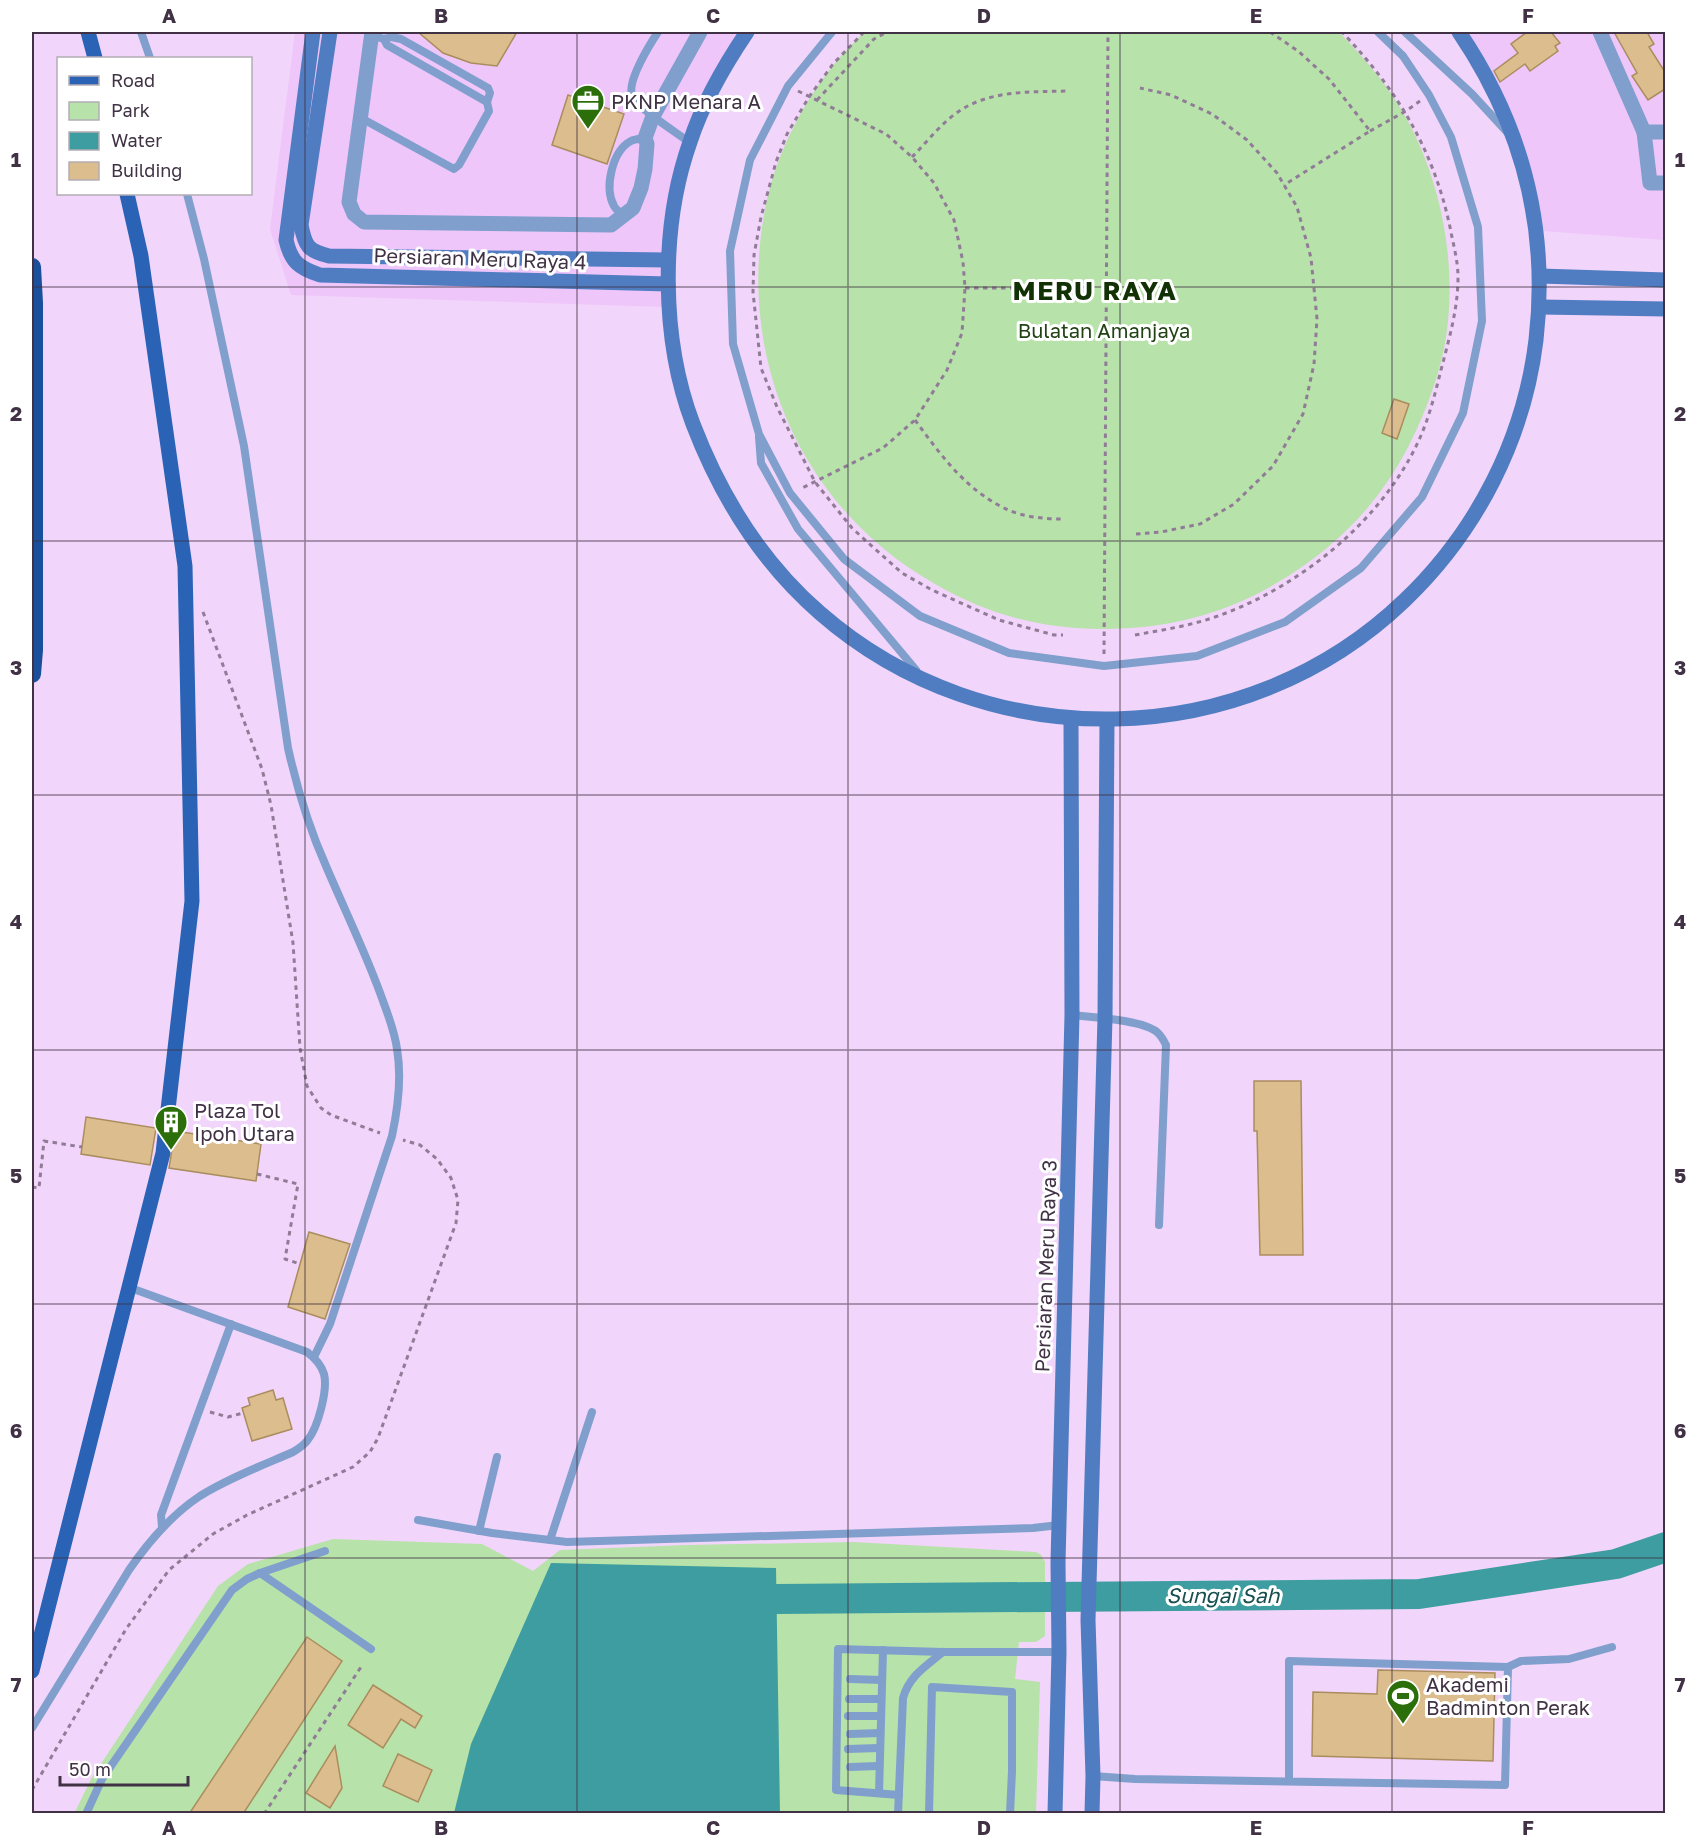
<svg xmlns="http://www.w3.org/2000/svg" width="1697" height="1845" font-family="'Golos Text',sans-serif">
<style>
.built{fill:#eec6fa}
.green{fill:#b7e2aa}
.water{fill:#3e9da0}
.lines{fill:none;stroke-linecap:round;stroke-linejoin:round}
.river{stroke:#3e9da0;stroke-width:30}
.building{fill:#dcbd8d;stroke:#aa8d5e;stroke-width:1.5}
.path{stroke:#917c97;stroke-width:3;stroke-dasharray:4.5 4.5;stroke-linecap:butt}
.lane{stroke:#809fcd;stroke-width:8}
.street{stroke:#809fcd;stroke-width:15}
.secondary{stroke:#507dc1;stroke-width:15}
.primary{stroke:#2a63b6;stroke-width:15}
.highway{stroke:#1a4f9b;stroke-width:18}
.grid{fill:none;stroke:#403244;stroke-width:1.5;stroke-opacity:0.55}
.labels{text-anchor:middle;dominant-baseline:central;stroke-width:6;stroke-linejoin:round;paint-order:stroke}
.poi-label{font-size:20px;fill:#403244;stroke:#fff;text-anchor:start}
.street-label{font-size:20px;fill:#403244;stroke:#fff}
.park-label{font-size:20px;fill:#214314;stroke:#fff}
.water-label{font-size:21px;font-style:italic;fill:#184f50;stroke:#fff}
.district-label{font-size:26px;font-weight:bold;letter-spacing:1.5px;fill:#123205;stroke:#fff}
.neatline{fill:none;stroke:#403244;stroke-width:2}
.grid-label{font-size:20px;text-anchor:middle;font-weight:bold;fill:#403244}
</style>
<rect width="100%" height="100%" fill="#f2d5fa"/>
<g class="built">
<polygon points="295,32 746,32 716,83 672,212 667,307 291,295 270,229"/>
<polygon points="1455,32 1665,32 1665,240 1542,231 1491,77"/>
</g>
<g class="green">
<path d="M864,32h475c23,24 45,48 62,77 45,75 62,180 37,264 -29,94 -77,161 -163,211 -60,36 -130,49 -199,44 -50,-3 -98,-19 -141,-44 -133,-75 -199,-225 -170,-374 9,-50 34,-101 66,-142 10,-13 22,-24 33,-36z"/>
<polygon points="333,1539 482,1544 533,1571 560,1550 687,1545 853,1542 1036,1552 1041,1555 1045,1562 1045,1636 1036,1642 1019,1642 1015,1679 1040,1682 1036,1813 74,1814 91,1779 218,1586 248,1564"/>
</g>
<polygon class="water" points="551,1563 776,1568 780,1813 454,1813 471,1744"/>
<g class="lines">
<polyline class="river" points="776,1599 1419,1594 1616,1564 1666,1547"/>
</g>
<g class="building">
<polygon points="418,32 517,32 497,66 471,63 443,53"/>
<polygon points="1527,32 1551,32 1560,43 1555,46 1558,51 1530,71 1525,64 1500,82 1494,71 1518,53 1511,44"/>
<polygon points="1614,32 1647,32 1654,44 1649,47 1665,72 1665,89 1648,100 1632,76 1637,73"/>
<polygon points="568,95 624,114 607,164 552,145"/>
<polygon points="1394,399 1409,404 1397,439 1382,433"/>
<polygon points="1254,1081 1301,1081 1303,1255 1260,1255 1257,1131 1254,1131"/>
<polygon points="86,1117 156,1128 150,1165 81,1154"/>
<polygon points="175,1131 261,1144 256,1181 169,1168"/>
<polygon points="309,1232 350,1244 325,1319 288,1307"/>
<polygon points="273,1390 276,1400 283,1398 292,1429 252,1441 242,1408 250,1405 248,1398"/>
<polygon points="307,1637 342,1661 243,1814 189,1814"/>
<polygon points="1378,1670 1495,1673 1493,1761 1312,1756 1313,1692 1377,1694"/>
<polygon points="373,1685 422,1716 415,1728 401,1719 383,1748 348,1725"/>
<polygon points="335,1746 342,1788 330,1808 306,1793"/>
<polygon points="398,1754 432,1770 418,1802 383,1786"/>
</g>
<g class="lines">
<g class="path">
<polyline points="864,32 833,64 809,97 787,134 776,162 761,217 754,255 753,292 761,368 777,407 815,482 852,528 875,549 902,573 932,590 999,620 1054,635 1063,635"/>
<polyline points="1270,32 1298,51 1329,79 1370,131 1284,185"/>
<polyline points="798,91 886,134 912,157 934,183 954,220 963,262 965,288 962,333 947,370 915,420 883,448 800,489"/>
<polyline points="817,100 874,39 887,32"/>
<polyline points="1370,131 1406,111 1420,101"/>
<path d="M912,157c14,-14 27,-31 43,-43 32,-24 74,-22 112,-23"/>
<polyline points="965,288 1013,288"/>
<path d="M915,420c25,34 50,69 89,88 17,9 41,11 60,11"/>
<polyline points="1136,534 1161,532 1200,524 1234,504 1273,466 1303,414 1314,364 1317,319 1311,258 1297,207 1277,173 1247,140 1212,114 1171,95 1140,88"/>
<polyline points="203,612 262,769 271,805 293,943 300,1048 307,1086 321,1108 331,1115 380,1133"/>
<path d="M1135,635c27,-5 54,-9 80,-18 84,-29 167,-96 204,-177 10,-22 16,-46 22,-70 8,-31 17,-61 17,-93 0,-17 -5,-33 -8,-50 -17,-79 -53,-137 -108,-195"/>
<polyline points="1104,654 1108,32"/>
<polyline points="257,1174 298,1184 285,1259 300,1264"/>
<polyline points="32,1187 39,1188 44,1141 82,1147"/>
<polyline points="210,1412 228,1417 243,1413"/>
<polyline points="32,1790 126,1629 169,1570 213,1534 247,1515 353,1467 370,1452 378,1438 456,1223 458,1200 451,1178 437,1159 420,1145 403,1140"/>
<polyline points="264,1814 361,1667"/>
</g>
<g class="lane">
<polyline points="141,32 150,58"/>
<path d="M658,32c-8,12 -31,49 -26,63 5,13 45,38 57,47"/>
<polyline points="832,32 788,86 750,160 730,251 733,344 759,434 790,493 844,559 920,616 1009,653 1104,666 1197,656 1285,622 1361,568 1422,497 1463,413 1482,321 1478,227 1451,137 1429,95 1403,56 1378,32"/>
<polyline points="1405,32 1472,94 1507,132"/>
<polyline points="384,39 387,45 487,102"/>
<polyline points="361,118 454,169 459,165 489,111 487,102 490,93 488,88 401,39 391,37 384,39 371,35"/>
<path d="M187,194l17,65 40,187 44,302c9,40 21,80 38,118 19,45 41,89 57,135 6,16 12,32 14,48 5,29 1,59 -5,87l-62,188 -16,33"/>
<path d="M625,215c-4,-2 -9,-5 -11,-9 -10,-18 -2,-55 17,-65 4,-2 10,-2 14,-3"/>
<polyline points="759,437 761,463 798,529 916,670"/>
<path d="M1072,1015c19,2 73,5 86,18 3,3 6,8 8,12l-7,180"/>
<polyline points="418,1520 492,1533 567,1542 1033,1528 1059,1525"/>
<polyline points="162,1527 161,1515 231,1324"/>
<polyline points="479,1531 497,1457"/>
<polyline points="550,1540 592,1412"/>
<polyline points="260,1573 325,1551"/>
<polyline points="1508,1667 1521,1661 1569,1659 1612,1647"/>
<polyline points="850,1679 882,1680"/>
<polyline points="849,1699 881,1699"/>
<polyline points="848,1716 880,1716"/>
<path d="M32,1728l97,-158c20,-29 42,-55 71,-74 29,-18 61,-30 93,-44 5,-3 10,-6 14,-11 11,-13 21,-51 17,-67 -3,-10 -9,-16 -17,-22l-179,-65"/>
<polyline points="850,1734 880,1733"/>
<polyline points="848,1749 879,1748"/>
<polyline points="850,1767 878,1766"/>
<polyline points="1093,1776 1135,1779 1505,1785 1508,1667 1289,1661 1289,1781"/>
<polyline points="879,1793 883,1650"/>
<polyline points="899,1795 836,1790 838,1649 943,1652 1059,1652"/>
<polyline points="86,1814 102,1779 232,1590 247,1579 260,1573 371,1649"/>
<path d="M898,1814l5,-116c6,-22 23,-32 40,-46"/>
<polyline points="929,1814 932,1687 1012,1692 1012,1771 1010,1814"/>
</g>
<g class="street">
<polyline points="372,32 349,202 354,214 364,222 611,225 633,208 641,188 645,169 647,144 645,138 653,116 700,32"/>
<polyline points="1600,32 1644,132 1666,132"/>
<polyline points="1644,132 1650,183 1666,183"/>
</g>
<g class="secondary">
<path d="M313,32l-27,208c5,22 13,28 34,35l348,9"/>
<path d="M330,32l-29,193c4,21 7,26 28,31l339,4"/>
<path d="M747,32c-23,34 -44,70 -57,110 -30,85 -29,198 3,282 28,73 67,137 127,189 167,146 425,141 585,-13 72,-69 119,-161 131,-260 13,-112 -14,-215 -77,-308"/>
<polyline points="1540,276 1666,280"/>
<polyline points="1540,307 1666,309"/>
<polyline points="1055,1814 1059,1652 1058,1562 1072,1015 1071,719"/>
<polyline points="1092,1814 1093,1776 1088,1620 1105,1018 1107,720"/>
</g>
<g class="primary">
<polyline points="88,32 95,58"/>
<polyline points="32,1671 163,1153 192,901 185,566 141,256 127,194"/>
</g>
<polyline class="highway" points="32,267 34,303 34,650 32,674"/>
</g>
<path class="grid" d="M305,32v1782M577,32v1782M848,32v1782M1120,32v1782M1392,32v1782M32,287h1634M32,541h1634M32,795h1634M32,1050h1634M32,1304h1634M32,1558h1634"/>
<defs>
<g id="office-pin" transform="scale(1.725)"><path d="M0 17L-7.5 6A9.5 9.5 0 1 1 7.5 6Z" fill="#2c6f0a" stroke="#fff"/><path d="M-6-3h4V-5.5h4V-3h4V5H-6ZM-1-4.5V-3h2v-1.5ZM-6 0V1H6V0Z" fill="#fff"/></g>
<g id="building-pin" transform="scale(1.725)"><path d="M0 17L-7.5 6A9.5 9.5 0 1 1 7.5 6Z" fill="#2c6f0a" stroke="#fff"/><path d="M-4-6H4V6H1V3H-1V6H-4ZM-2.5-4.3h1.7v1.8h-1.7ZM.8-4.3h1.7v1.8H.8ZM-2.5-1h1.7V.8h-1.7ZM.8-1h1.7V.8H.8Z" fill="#fff"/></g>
<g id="stadium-pin" transform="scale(1.725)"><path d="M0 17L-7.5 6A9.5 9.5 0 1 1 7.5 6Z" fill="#2c6f0a" stroke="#fff"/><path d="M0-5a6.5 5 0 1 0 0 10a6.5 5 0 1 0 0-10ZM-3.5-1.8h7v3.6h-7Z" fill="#fff"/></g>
</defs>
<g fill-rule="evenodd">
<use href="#office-pin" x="588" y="101"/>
<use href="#building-pin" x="171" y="1122"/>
<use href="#stadium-pin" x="1403" y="1696"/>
</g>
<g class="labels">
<g class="poi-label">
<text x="611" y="101">PKNP Menara A</text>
<text x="194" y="1110">Plaza Tol<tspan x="194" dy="23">Ipoh Utara</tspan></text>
<text x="1426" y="1684">Akademi<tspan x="1426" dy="23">Badminton Perak</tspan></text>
</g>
<g class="street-label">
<text transform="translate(480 258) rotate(2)">Persiaran Meru Raya 4</text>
<text transform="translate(1045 1266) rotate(-88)">Persiaran Meru Raya 3</text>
</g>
<g class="park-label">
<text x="1104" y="330">Bulatan Amanjaya</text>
</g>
<g class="water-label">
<text x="1223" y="1595">Sungai Sah</text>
</g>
<g class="district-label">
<text x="1095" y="290">MERU RAYA</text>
</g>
</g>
<rect width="1697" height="1845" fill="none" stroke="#ffffff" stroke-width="66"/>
<rect x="57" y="57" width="195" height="138" fill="#ffffff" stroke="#b3adb4" stroke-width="1.5"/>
<rect x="69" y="76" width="30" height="9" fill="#2a63b6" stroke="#b3adb4" stroke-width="1.5"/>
<text x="111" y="87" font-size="18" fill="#403244">Road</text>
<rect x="69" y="102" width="30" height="18" fill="#b7e2aa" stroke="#b3adb4" stroke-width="1.5"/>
<text x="111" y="117" font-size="18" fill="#403244">Park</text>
<rect x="69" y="132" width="30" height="18" fill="#3e9da0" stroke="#b3adb4" stroke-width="1.5"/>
<text x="111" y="147" font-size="18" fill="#403244">Water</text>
<rect x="69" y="162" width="30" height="18" fill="#dcbd8d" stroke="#b3adb4" stroke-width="1.5"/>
<text x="111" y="177" font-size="18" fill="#403244">Building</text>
<path d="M60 1776v9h128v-9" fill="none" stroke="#403244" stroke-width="3"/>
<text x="69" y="1776" font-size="18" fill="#403244" stroke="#ffffff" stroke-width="4.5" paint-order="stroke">50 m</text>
<rect x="33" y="33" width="1631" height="1779" class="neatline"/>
<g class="grid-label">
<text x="169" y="23">A</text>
<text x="441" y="23">B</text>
<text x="713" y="23">C</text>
<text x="984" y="23">D</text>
<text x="1256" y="23">E</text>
<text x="1528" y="23">F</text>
<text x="16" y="167">1</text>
<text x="1680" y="167">1</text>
<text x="16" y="421">2</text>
<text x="1680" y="421">2</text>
<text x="16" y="675">3</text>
<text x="1680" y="675">3</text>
<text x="16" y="929">4</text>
<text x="1680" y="929">4</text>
<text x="16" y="1183">5</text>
<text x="1680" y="1183">5</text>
<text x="16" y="1438">6</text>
<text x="1680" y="1438">6</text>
<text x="16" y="1692">7</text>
<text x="1680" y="1692">7</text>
<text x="169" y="1835">A</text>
<text x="441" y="1835">B</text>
<text x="713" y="1835">C</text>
<text x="984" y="1835">D</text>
<text x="1256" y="1835">E</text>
<text x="1528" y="1835">F</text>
</g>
</svg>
